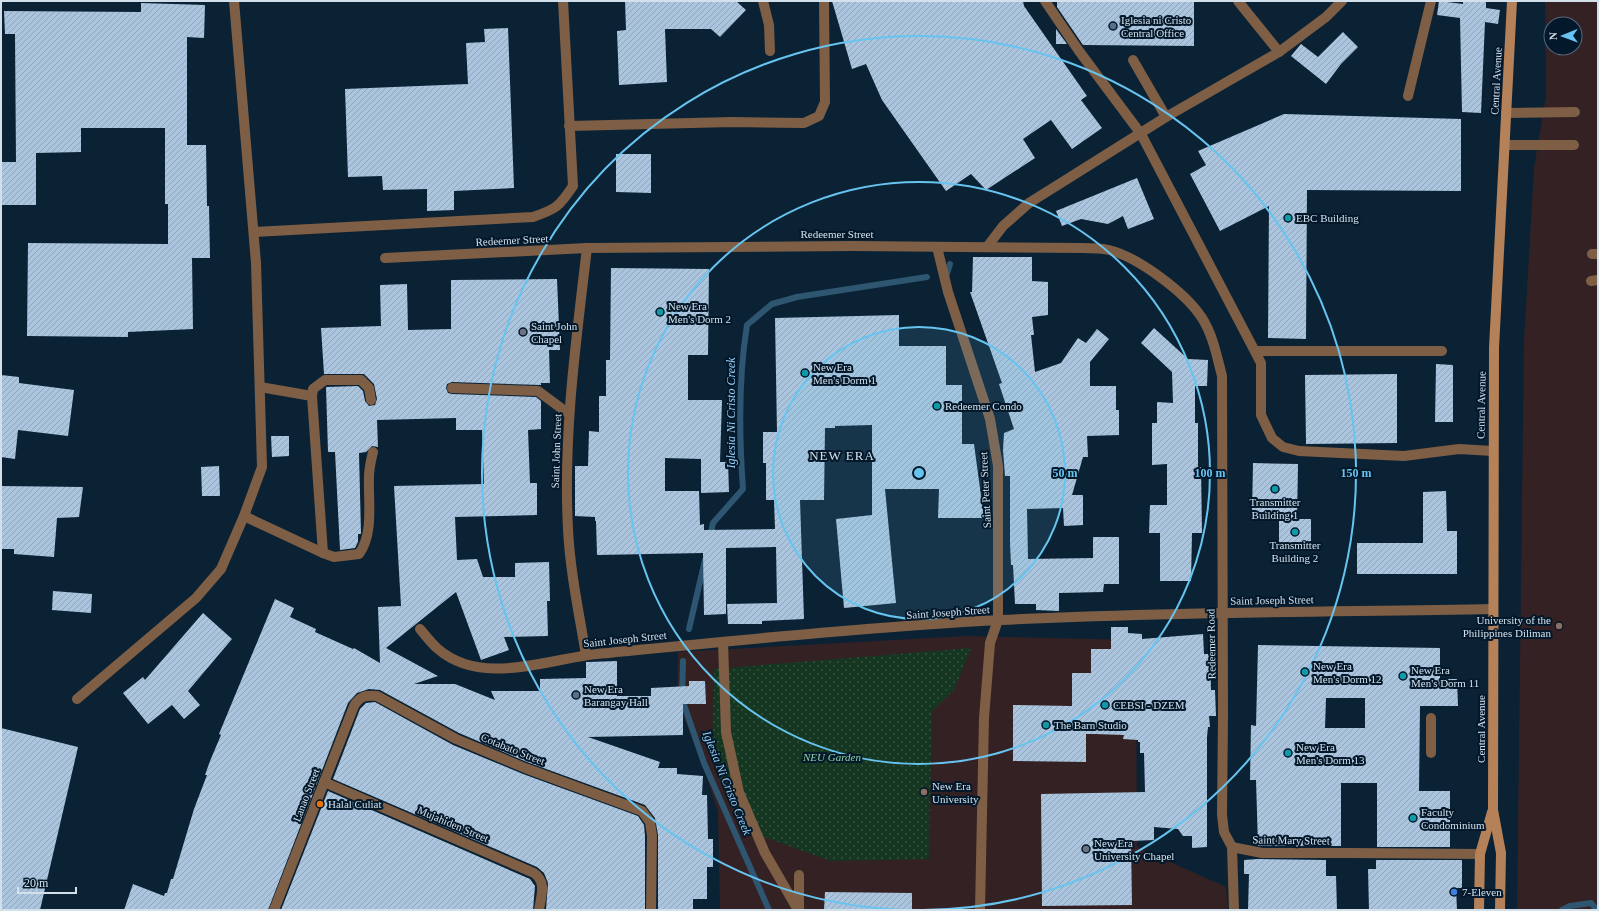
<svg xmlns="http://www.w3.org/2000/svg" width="1599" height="911" font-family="'Times New Roman',serif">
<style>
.education{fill:#342124;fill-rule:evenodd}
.park{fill:url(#park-dots)}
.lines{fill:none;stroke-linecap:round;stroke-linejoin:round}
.stream{stroke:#2e5671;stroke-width:6}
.building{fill:url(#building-hatch);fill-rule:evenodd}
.lane{stroke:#7e5e45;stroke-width:10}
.street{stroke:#7e5e45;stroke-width:10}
.secondary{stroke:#b48159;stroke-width:10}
.ring{fill:none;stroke:#67c4f0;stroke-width:2}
.service-dot{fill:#5c6f8a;stroke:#03182a;stroke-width:1.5}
.culture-dot{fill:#0f9aa8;stroke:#03182a;stroke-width:1.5}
.worship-dot{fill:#6b7280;stroke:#03182a;stroke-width:1.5}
.education-dot{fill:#8d6e63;stroke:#03182a;stroke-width:1.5}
.food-dot{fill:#e8710a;stroke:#03182a;stroke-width:1.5}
.shop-dot{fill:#3f7fe0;stroke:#03182a;stroke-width:1.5}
.labels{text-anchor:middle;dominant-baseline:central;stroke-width:4;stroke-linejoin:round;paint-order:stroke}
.poi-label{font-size:11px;fill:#d2e0ec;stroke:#03182a;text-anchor:start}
.street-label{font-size:11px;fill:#d2e0ec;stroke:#03182a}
.park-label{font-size:11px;font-style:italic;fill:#90d3a4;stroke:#03182a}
.water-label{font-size:12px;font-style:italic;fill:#9cd0f6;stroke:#03182a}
.quarter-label{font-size:13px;letter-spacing:1px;fill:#d2e0ec;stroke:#03182a}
.centre{fill:#67c4f0;stroke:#03182a;stroke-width:2}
.ring-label{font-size:12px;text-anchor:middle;font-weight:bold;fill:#67c4f0;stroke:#03182a;stroke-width:4;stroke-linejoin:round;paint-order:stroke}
</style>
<defs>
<pattern id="park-dots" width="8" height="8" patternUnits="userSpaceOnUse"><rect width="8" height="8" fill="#153621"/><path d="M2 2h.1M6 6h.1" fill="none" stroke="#365341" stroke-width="1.8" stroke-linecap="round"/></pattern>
<pattern id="building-hatch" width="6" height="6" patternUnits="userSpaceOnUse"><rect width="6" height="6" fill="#aac5dd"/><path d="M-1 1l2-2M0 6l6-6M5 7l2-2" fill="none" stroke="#8fa4b8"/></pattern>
</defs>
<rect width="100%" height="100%" fill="#0b2234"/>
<g class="education">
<path d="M1545,1h53v909h-81l7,-569 10,-173 12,-72zM1551,24h24v24h-24z"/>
<polygon points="967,636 1136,640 1137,847 1226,887 1228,910 720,910 718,812 705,772 677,699 678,652"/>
</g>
<polygon class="park" points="971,648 954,690 932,711 929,859 831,861 745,830 712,761 714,669"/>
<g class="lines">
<g class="stream">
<polyline points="947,274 950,264"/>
<path d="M710,537l3,-14 30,-34c-4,-55 -5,-109 4,-164l25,-21 25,-7 130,-20"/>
<polyline points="689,629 705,560"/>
<polyline points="683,661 682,699 704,763 769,910"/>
<polyline points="1562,910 1570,906 1591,903 1597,910"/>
</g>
</g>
<g class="building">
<polygon points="625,1 736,1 746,10 720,37 711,29 665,29 667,82 619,85 617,31 626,30"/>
<polygon points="832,1 1023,1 1024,6 1087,96 1081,100 1102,128 1072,149 1051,120 1023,139 1035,158 986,190 971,174 946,191 882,100 866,64 852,69"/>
<polygon points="1057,1 1194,1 1194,46 1083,45 1057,7"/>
<polygon points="1439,1 1463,4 1463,1 1486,1 1486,8 1500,10 1498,24 1485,22 1481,113 1462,112 1460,18 1437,15"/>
<polygon points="141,3 205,5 204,38 187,37 187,145 206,145 207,206 209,206 210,258 192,258 193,329 128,332 128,337 27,336 28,243 168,244 168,204 165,204 165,128 81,128 81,152 36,153 36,205 1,205 1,162 16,162 15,34 5,34 4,11 141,12"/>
<polygon points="508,28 514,188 454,191 454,210 427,211 427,189 383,190 382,176 348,177 345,89 468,84 466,43 485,42 484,29"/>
<polygon points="1056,29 1067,44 1056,44"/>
<polygon points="1343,32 1358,47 1341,64 1326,84 1291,56 1301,44 1318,57"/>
<polygon points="1284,114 1461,119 1461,191 1307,190 1306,339 1268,338 1269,206 1220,231 1190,174 1206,165 1198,151"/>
<polygon points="616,154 651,154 651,193 616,192"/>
<polygon points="1137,178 1154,219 1128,229 1123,216 1108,224 1081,219 1062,226 1056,211"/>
<polygon points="973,257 1032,257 1032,281 1048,282 1048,315 1032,317 1034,335 1031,335 1035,372 1061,363 1078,338 1086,343 1097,329 1109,339 1090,362 1090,386 1116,386 1116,410 1119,410 1119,435 1087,436 1088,457 1083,457 1072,495 1083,495 1083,525 1064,526 1063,508 1027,509 1028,559 1093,558 1093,537 1119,537 1119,584 1104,584 1103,592 1059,593 1059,611 1036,610 1036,604 1015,604 1013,565 1011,565 1010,543 1010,476 1005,476 1003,450 1004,433 1014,429 999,384 1002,383 970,292 972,292"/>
<polygon points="611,268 709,269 708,355 688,355 688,400 722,400 720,462 728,462 729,492 701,493 701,459 665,458 665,491 699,491 700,525 704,524 704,530 775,529 774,500 766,500 766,463 763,463 763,432 777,432 775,318 899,315 899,346 946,346 946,385 962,385 962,444 974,444 984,518 938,518 939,489 885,489 896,603 844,608 836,519 872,515 872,425 835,426 835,428 825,428 824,500 800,500 804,619 762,621 762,624 728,624 727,604 777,603 776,547 726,548 726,614 704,615 703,553 597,555 596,521 595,521 595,517 575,516 575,466 588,466 589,431 599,432 599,396 606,396 606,360 610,360"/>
<polygon points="557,279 560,350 549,350 550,383 541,383 541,385 452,382 447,384 446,388 448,393 452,394 536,397 541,401 541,429 528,430 530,483 537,483 537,515 455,517 457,560 477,559 483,577 515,577 515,563 549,562 550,601 547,601 548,636 504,637 509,650 481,660 456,592 386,648 438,676 414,684 455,684 495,700 491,691 540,691 540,679 586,678 586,662 589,662 617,661 617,696 651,696 651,688 689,686 689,681 705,681 706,704 683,704 683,735 588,737 660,762 658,768 677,768 677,774 703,776 702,795 707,795 708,839 713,839 713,867 707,867 707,899 693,899 693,910 658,910 658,835 655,818 645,805 527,762 459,733 380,690 369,689 357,693 348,703 268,910 124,910 133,884 164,896 165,893 167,893 171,879 173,879 194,809 207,775 205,775 210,761 221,735 219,734 275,599 294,608 290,617 316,629 315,632 353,649 354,648 380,663 378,607 401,606 394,486 484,484 482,430 456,430 456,418 377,420 378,447 372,446 366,452 359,453 361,534 358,534 358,542 355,548 340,550 335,452 328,452 326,387 358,386 363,391 365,401 369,406 375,405 377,399 374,384 364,374 324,374 321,328 381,326 380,285 407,284 408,330 451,329 451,280"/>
<polygon points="1154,328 1188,359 1208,360 1207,386 1195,386 1195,423 1198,423 1198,468 1201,467 1202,533 1192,533 1191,581 1160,581 1160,533 1149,533 1150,505 1167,505 1167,464 1152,465 1152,423 1157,423 1157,402 1173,403 1172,372 1141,343"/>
<polygon points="1436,364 1453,365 1453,422 1435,422"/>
<polygon points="1397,374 1397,443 1306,444 1305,375"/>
<polygon points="1,375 19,377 19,383 74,390 68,436 18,430 15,459 1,457"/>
<polygon points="271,436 289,436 289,456 272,457"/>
<polygon points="1253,463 1298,464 1297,519 1311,519 1311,546 1279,546 1279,514 1252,514"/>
<polygon points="219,466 220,496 202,496 201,467"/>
<polygon points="1,486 83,487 79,517 57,518 54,557 14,554 14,549 1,549"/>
<polygon points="1446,491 1447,531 1457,531 1457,574 1357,574 1357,543 1423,543 1423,492"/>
<polygon points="53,591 92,594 91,613 52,610"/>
<polygon points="203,613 232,639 188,691 200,705 184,719 172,705 148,724 123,693 143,677 145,680"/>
<polygon points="1111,627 1128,627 1128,633 1142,634 1142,639 1203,634 1204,654 1210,654 1211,690 1215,690 1216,716 1209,716 1210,727 1208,727 1207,737 1207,847 1192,848 1192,836 1183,836 1178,829 1154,827 1154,840 1131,841 1132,905 1042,906 1041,794 1145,792 1144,753 1140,753 1140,742 1138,742 1138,740 1123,739 1124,735 1094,734 1086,734 1086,762 1013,761 1013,705 1072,706 1072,673 1091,673 1091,649 1111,649"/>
<path d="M1258,645l182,3v31h17l1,27h-38l-1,85h31v56h-73v-64h-36v63h-83l-2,-66h-6l1,-55 5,1zM1326,698h39v30h-40z"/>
<polygon points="375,702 453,745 523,774 638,816 644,825 645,836 645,910 546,910 548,883 544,873 537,867 333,779 360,709 366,703"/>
<polygon points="1,728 78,747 40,910 1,910"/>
<polygon points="328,791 530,879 535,886 533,910 281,910"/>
<polygon points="1258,859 1326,860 1326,876 1336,876 1337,910 1248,910 1249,874 1244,874 1244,860"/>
<polygon points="1376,860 1462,860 1462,888 1456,888 1457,910 1369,910 1368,869 1376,869"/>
<polygon points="825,892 912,893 912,910 824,910"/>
</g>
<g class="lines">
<g class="lane">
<polyline points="763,1 769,25 770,51"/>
<polyline points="1045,1 1079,51 1141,134 1261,363 1261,415 1272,438 1283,447 1299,451 1404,456 1459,449 1493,451"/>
<polyline points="1238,1 1279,52"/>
<polyline points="1133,60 1166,117"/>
<polyline points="1408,96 1431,1"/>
<polyline points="1506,113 1575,112"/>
<polyline points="569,126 732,122 804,123 819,116 825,102 824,1"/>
<polyline points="1505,145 1574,145"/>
<path d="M254,232l279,-15c23,-8 26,-10 40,-31l-10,-185"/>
<polyline points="987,247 1003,226 1029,203 1166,117 1279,52 1326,17 1342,1"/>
<polyline points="1592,254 1598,254"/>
<polyline points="1591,281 1598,280"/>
<polyline points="1255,351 1442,351"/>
<polyline points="260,387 312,396"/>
<polyline points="452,388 538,391 569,414"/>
<path d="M244,516l79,37 11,4 25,-3c15,-20 9,-53 10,-77 0,-8 2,-17 4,-25"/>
<polyline points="323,553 312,396 313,389 325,380 361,380 369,388 371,400"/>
<polyline points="723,642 726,732 739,792 765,853 798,910"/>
<polyline points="77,699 196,598 221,569 244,516 262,467 256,263 234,1"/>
<polyline points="1431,718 1431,753"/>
<polyline points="1350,853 1480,854"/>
<polyline points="799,875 799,910"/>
<polyline points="980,910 984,718 990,643 998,620"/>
</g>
<g class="street">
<polyline points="937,247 948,292 990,419 998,466 998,620"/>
<path d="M385,258l202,-10 266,-2 229,2c8,0 19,0 27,2 29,7 77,43 93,68 11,17 15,39 20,58l1,340 -1,99 2,17 8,15 2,63"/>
<path d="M420,629c6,7 11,14 18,20 44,38 109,10 159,5 134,-13 269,-27 404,-34 164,-8 328,-8 492,-11"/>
<path d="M586,655c-7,-42 -16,-84 -18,-126 -5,-94 8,-188 19,-281"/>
<path d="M324,782l210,91c13,9 7,23 5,37"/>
<polyline points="1232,847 1262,853 1350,853"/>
<path d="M274,910l80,-204c6,-10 11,-11 23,-10l79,43 69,29 117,43 8,11 2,14 -1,74"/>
</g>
<g class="secondary">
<polyline points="1479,910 1480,854 1492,812"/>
<polyline points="1500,910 1501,853 1493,810 1494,348 1512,1"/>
</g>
</g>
<circle cx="919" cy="473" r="146" fill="#67c4f0" fill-opacity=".12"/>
<g class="ring">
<circle cx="919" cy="473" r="146"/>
<circle cx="919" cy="473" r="291"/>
<path d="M915 910A437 437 0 1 1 923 910"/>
</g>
<g class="service-dot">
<circle cx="1113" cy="26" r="4"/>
<circle cx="576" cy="695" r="4"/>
</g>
<g class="culture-dot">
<circle cx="1288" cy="218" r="4"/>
<circle cx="660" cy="312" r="4"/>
<circle cx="805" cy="373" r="4"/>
<circle cx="937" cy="406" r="4"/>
<circle cx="1275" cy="489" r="4"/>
<circle cx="1295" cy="532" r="4"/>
<circle cx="1305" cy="672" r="4"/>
<circle cx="1403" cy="676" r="4"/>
<circle cx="1105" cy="705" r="4"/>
<circle cx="1046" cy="725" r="4"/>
<circle cx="1288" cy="753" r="4"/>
<circle cx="1413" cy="818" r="4"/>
</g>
<g class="worship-dot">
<circle cx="523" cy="332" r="4"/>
<circle cx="1086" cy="849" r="4"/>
</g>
<g class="education-dot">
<circle cx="1559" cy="626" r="4"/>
<circle cx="924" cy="792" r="4"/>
</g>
<circle class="food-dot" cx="320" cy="804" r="4"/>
<circle class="shop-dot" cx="1454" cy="892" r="4"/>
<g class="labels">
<g class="poi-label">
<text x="1121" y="20">Iglesia ni Cristo<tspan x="1121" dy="13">Central Office</tspan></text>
<text x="1296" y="218">EBC Building</text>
<text x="668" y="306">New Era<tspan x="668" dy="13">Men's Dorm 2</tspan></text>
<text x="531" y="326">Saint John<tspan x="531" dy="13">Chapel</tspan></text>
<text x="813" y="367">New Era<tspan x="813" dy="13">Men's Dorm 1</tspan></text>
<text x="945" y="406">Redeemer Condo</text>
<text x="1275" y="502" text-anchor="middle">Transmitter<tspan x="1275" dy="13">Building 1</tspan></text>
<text x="1295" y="545" text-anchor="middle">Transmitter<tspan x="1295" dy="13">Building 2</tspan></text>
<text x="1551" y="620" text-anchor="end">University of the<tspan x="1551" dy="13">Philippines Diliman</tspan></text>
<text x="1313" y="666">New Era<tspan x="1313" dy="13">Men's Dorm 12</tspan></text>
<text x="1411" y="670">New Era<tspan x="1411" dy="13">Men's Dorm 11</tspan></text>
<text x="584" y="689">New Era<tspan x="584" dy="13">Barangay Hall</tspan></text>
<text x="1113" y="705">CEBSI - DZEM</text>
<text x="1054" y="725">The Barn Studio</text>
<text x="1296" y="747">New Era<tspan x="1296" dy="13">Men's Dorm 13</tspan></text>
<text x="932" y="786">New Era<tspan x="932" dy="13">University</tspan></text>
<text x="328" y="804">Halal Culiat</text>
<text x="1421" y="812">Faculty<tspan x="1421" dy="13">Condominium</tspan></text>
<text x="1094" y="843">New Era<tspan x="1094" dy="13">University Chapel</tspan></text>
<text x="1462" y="892">7-Eleven</text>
</g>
<g class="street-label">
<text transform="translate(1496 81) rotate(-87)">Central Avenue</text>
<text x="837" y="234">Redeemer Street</text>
<text transform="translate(512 240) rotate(-3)">Redeemer Street</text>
<text transform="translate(1481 405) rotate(-89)">Central Avenue</text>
<text transform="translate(556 451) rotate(-88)">Saint John Street</text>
<text transform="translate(985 490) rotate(-93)">Saint Peter Street</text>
<text transform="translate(1272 600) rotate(-1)">Saint Joseph Street</text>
<text transform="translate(948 612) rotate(-4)">Saint Joseph Street</text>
<text transform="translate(625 639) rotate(-6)">Saint Joseph Street</text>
<text transform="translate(1211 644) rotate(-91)">Redeemer Road</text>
<text transform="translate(1481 729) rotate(-90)">Central Avenue</text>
<text transform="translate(513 749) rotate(22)">Cotabato Street</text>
<text transform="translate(306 795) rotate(-69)">Lanao Street</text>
<text transform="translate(453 824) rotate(23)">Mujahiden Street</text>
<text transform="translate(1291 840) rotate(1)">Saint Mary Street</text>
</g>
<g class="park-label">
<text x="832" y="757">NEU Garden</text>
</g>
<g class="water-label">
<text transform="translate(731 413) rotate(-90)">Iglesia Ni Cristo Creek</text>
<text transform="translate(727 783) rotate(68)">Iglesia Ni Cristo Creek</text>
</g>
<g class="quarter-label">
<text x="842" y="455">NEW ERA</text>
</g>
</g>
<circle cx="919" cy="473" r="6" class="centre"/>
<g class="ring-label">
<text x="1065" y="477">50 m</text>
<text x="1210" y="477">100 m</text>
<text x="1356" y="477">150 m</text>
</g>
<rect width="1599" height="911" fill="none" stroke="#d2e0ec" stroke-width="4"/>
<g transform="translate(1563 36) rotate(269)"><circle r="19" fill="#03182a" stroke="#566878"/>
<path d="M0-3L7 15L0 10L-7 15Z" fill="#67c4f0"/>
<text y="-6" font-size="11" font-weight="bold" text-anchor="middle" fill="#d2e0ec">N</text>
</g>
<path d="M18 887v6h58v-6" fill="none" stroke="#d2e0ec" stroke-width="2"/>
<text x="24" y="887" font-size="12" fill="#d2e0ec" stroke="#03182a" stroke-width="3" paint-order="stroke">20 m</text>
</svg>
